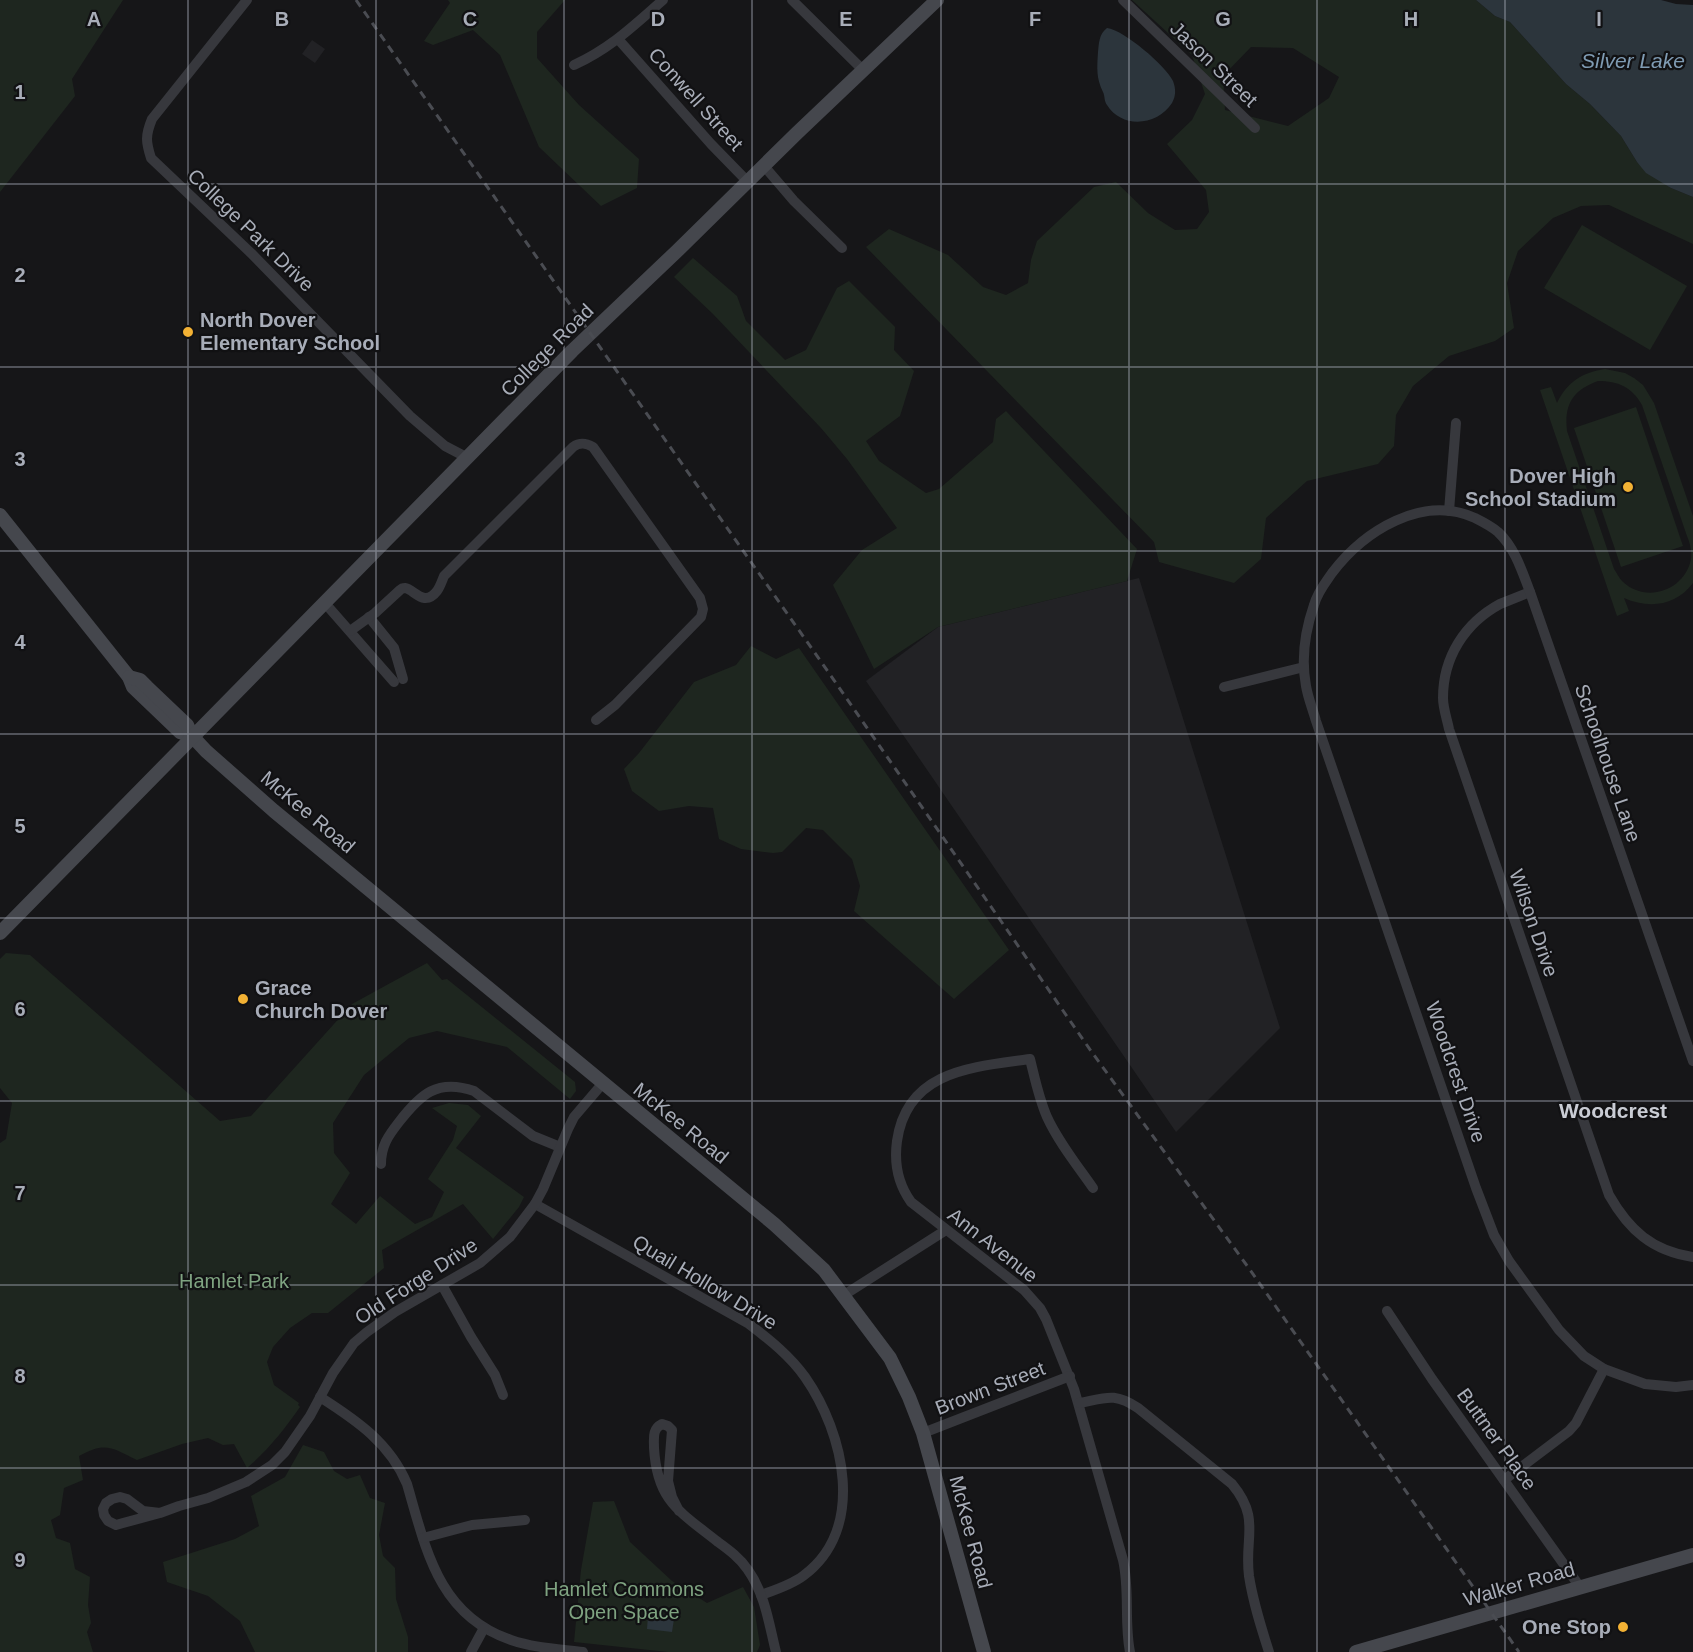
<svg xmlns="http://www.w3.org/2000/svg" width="1693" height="1652" font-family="Helvetica,sans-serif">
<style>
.built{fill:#222225}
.green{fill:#1e261f;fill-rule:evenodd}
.water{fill:#2c353c}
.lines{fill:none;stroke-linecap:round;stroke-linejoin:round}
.street{stroke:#37383d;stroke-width:10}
.secondary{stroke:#45474d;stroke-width:14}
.rail{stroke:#4a4c52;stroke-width:3;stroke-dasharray:8 6;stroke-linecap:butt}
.grid{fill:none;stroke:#a8adb8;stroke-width:1.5;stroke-opacity:0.55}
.poi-dot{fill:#f2b134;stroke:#111113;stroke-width:2}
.labels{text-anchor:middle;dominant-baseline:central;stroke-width:4.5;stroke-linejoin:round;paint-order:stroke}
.street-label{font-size:20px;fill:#a8adb8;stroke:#111113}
.poi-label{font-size:20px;font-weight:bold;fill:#a8adb8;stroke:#111113;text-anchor:start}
.park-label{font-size:20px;fill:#7fa381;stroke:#111113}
.water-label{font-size:21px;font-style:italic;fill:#7f9bb3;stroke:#111113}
.neighbourhood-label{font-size:21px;font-weight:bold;fill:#c9ccd4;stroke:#111113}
.grid-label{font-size:20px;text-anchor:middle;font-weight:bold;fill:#a8adb8;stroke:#111113;stroke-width:4.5;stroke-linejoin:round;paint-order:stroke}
</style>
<rect width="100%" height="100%" fill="#161618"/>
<g class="built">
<polygon points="312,40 325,49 315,63 302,54"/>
<polygon points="1139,578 1280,1028 1176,1132 866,681 938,627"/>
</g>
<g class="green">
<polygon points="0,0 123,0 72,79 75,96 0,192"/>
<polygon points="448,0 565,0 537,32 537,58 579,105 639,159 637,188 601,206 539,147 500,55 473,30 433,45 424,41 450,3"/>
<path d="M1132,0h344l19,16 15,6 56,62 24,20 31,32 16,26 34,26 22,9v47l-84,-39 -28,1 -28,12 -35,33 -11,32 7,45 -19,13 -46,15 -36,30 -17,29 -2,31 -16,18 -71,17 -41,37 -5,41 -27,24 -75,-21 -5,-20 -288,-295 23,-18 59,26 35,32 23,8 22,-12 3,-23 6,-19 57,-54 22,-5 32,31 27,17 22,-1 12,-17 -3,-22 -39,-46 25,-24 13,-26 -13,-39zM1251,47l42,1 46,29 -10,21 -41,28 -63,-16 -2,-34z"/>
<polygon points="1582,225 1687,286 1650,350 1544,288"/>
<polygon points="693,258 737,296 746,321 785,360 806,350 837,288 849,281 895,327 894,350 914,371 900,416 866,441 879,461 926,493 939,489 993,442 996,419 1006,411 1137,549 1127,581 938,627 874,669 833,585 862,550 897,528 847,459 821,428 713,314 674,277"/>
<path d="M1605,369l20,4 9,5 9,7 11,18 39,113v67c-17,23 -44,26 -69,15l5,13 -12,5 -77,-226 11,-3 6,16c10,-21 26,-31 48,-34zM1598,381c20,0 34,6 44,24l45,131c3,7 5,15 4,23 -6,32 -46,45 -69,22 -3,-3 -5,-8 -8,-12l-47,-138c-3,-27 6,-41 31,-50z"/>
<polygon points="1636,407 1683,546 1621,567 1574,428"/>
<polygon points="751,646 776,659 799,648 1009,950 954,999 854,911 860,886 852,859 823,830 806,828 782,852 773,853 741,849 719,839 713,808 689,806 659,811 632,791 624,769 639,753 694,682 736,665"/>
<path d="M6,953l24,2 190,166 31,-5 101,-112 75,-41 15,17 5,-1 128,103 1,9 -6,8 -63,-52 -70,-16 -28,7 -45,37 -31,48 1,30 16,20 -19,31 25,20 24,-28 35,28 17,-7 12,-25 -16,-13 25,-39 4,-14 -25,-18 17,-5 19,2 13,11 -25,32 68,49 -5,10 -26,32 -30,-35 -81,46 2,18 -56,45h-16l-22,15 -17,19 -6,15 7,23 25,18 -1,2 2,2c-16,23 -32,43 -53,61l-13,-24 -11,1 -15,-7 -26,6 -45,16c-25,-12 -31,-19 -58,-4l4,24 -19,8 -4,27 -9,5 5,18 14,5 5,26 15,8 -2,28 3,18 -4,9 6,20h-93v-509l6,-4 6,-36 -12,-15v-129z"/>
<polygon points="303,1445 324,1452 334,1471 347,1479 360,1475 370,1498 385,1503 379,1535 383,1556 395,1568 396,1599 408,1637 408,1652 255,1652 240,1621 208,1596 167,1582 163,1562 235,1539 259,1526 251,1496 285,1477"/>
<polygon points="614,1501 630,1542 672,1581 707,1603 743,1587 754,1607 760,1645 757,1652 668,1652 574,1642 581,1570 593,1502"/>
</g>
<g class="water">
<polygon points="1476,0 1661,0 1676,4 1693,5 1693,197 1671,188 1646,173 1637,162 1621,136 1590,104 1566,84 1510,22 1495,16"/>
<path d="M1107,28c17,2 59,38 66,53 3,8 3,15 -1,22 -15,23 -50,26 -65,2 -3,-4 -2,-9 -4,-13 -7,-14 -6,-24 -5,-40 1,-9 1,-18 9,-24z"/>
<polygon points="648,1616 674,1619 672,1632 647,1629"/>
</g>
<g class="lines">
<g class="street">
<path d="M247,0l-95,119c-7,17 -6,23 -1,39l100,95 159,163 35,30 21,11"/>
<polyline points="792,0 864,71"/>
<polyline points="1123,0 1255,128"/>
<polyline points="618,39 711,144 748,182"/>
<path d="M574,65c37,-17 59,-39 89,-65"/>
<polyline points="764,166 794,201 842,248"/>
<polyline points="1449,511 1456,423"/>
<path d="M1530,592c-10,4 -20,8 -30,12 -35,19 -57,53 -57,94 0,10 4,21 6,31l160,466c20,35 43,56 84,62"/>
<polyline points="324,602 394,682"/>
<polyline points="369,617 394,648 403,679"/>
<path d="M350,631l25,-18 25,-23c1,-1 3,-2 5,-2 9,1 19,20 32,3 3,-4 5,-10 7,-15l129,-129c7,-5 13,-4 20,0l107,151 3,11 -2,8 -86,88 -19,15"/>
<polyline points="1224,687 1304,667"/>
<path d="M1693,1061l-163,-469c-8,-21 -15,-44 -32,-60 -7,-6 -15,-10 -23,-14 -53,-24 -111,13 -143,55 -7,10 -15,20 -18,32 -9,26 -13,54 -8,81 2,12 7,24 10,35l160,467 18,47 15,26 50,69 25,26 20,13 41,15 31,3 17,-2"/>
<path d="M381,1164c0,-18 7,-28 18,-42 21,-27 38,-44 75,-31l59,45 27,11"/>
<path d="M1093,1188c-16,-23 -34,-45 -46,-71 -8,-18 -12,-38 -17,-58 -57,8 -123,11 -133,82 -3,22 1,43 14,61l113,88 16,18 6,11 28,70 49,171c7,31 1,62 7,92"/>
<path d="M535,1204l214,120c21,16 41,32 56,53 39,56 62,152 -2,199 -12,9 -28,14 -42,19"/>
<polyline points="442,1285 471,1337 495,1375 503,1395"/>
<polyline points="844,1295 946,1230"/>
<polyline points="1387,1311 1432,1379 1580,1587"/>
<path d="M320,1397c36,23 70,46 87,87 19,65 31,131 104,156 23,8 48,9 72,12"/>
<path d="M1079,1403c27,-5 35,-11 59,5l94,76c29,35 12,53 17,92 4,26 12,51 20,76"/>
<polyline points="923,1433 1070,1376"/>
<polyline points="1504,1480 1569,1431 1576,1423 1604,1369"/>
<path d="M679,1511l-7,-14 -4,-16 4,-51 -4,-4 -6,-2c-10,5 -8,14 -8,24 3,53 25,63 64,94 11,8 22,16 30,28 17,24 21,54 28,82"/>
<polyline points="160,1513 143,1511 127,1499 120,1497 112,1499 106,1503 103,1509 104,1515 108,1521 116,1525 123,1523 160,1513 179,1506 208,1498 246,1482 272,1465 285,1452 310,1416 333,1373 354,1343 367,1332 395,1312 480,1263 510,1237 535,1204 543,1189 568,1129 574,1117 603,1083"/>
<polyline points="423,1538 472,1525 525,1520"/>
<polyline points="471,1652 484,1628"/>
</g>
<g class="secondary">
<polyline points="0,515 129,677 133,687 180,732 192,736"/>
<polyline points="129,677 140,680 147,687 187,725 192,736 206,751 274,811 774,1224 824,1270 890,1358 909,1397 923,1433 984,1652"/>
<polyline points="0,933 572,351 676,252 797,133 937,0"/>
<polyline points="1356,1652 1693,1555"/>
</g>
<polyline class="rail" points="356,0 829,673 1091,1051 1248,1267 1519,1652"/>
</g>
<path class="grid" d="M188,0v1652M376,0v1652M564,0v1652M752,0v1652M941,0v1652M1129,0v1652M1317,0v1652M1505,0v1652M0,184h1693M0,367h1693M0,551h1693M0,734h1693M0,918h1693M0,1101h1693M0,1285h1693M0,1468h1693"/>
<g class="poi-dot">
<circle cx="188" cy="332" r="6"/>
<circle cx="1628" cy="487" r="6"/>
<circle cx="243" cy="999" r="6"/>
<circle cx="1623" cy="1627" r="6"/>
</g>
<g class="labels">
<g class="street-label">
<text transform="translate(1214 64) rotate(44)">Jason Street</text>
<text transform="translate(696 99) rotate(48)">Conwell Street</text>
<text transform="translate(251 230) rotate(44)">College Park Drive</text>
<text transform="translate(547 350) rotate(-45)">College Road</text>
<text transform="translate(1608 763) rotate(71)">Schoolhouse Lane</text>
<text transform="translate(308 812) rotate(40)">McKee Road</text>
<text transform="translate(1534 923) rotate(71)">Wilson Drive</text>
<text transform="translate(1456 1072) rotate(71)">Woodcrest Drive</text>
<text transform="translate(681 1123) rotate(39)">McKee Road</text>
<text transform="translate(993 1245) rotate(38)">Ann Avenue</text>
<text transform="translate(416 1281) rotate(-33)">Old Forge Drive</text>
<text transform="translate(705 1282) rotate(31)">Quail Hollow Drive</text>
<text transform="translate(990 1388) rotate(-21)">Brown Street</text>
<text transform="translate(1497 1439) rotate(54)">Buttner Place</text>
<text transform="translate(971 1532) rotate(75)">McKee Road</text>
<text transform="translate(1519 1584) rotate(-16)">Walker Road</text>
</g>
<g class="poi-label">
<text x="200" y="320">North Dover<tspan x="200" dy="23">Elementary School</tspan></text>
<text x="1616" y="476" text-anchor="end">Dover High<tspan x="1616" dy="23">School Stadium</tspan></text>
<text x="255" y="988">Grace<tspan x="255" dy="23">Church Dover</tspan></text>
<text x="1611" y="1627" text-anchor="end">One Stop</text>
</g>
<g class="park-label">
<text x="234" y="1281">Hamlet Park</text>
<text x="624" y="1589">Hamlet Commons<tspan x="624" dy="23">Open Space</tspan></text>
</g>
<g class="water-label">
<text x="1633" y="60">Silver Lake</text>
</g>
<g class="neighbourhood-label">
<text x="1613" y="1110">Woodcrest</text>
</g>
</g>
<g class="grid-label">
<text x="94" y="26">A</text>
<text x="282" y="26">B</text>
<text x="470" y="26">C</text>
<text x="658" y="26">D</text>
<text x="846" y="26">E</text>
<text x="1035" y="26">F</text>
<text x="1223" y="26">G</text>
<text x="1411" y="26">H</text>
<text x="1599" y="26">I</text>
<text x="20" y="99">1</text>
<text x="20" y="282">2</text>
<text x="20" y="466">3</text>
<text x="20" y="649">4</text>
<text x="20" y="833">5</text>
<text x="20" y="1016">6</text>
<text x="20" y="1200">7</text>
<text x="20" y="1383">8</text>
<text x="20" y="1567">9</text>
</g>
</svg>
